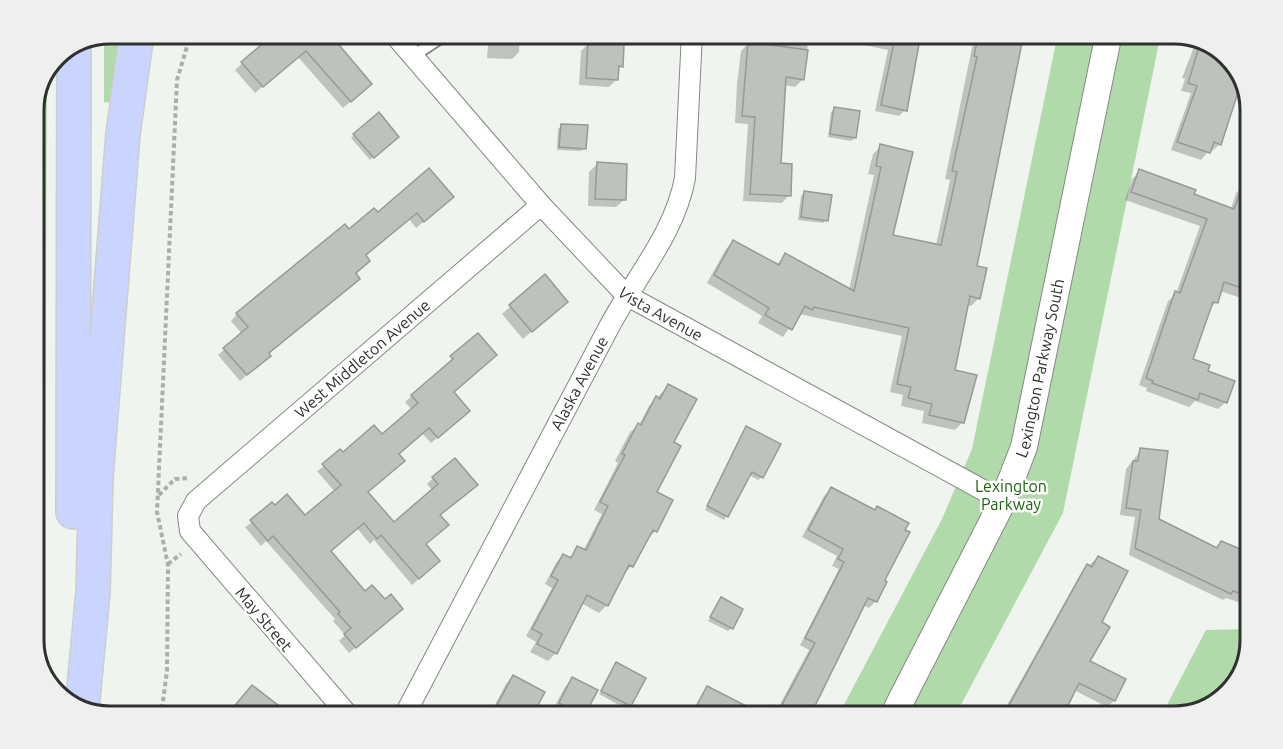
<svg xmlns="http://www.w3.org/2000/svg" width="1283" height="749" font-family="Ubuntu,sans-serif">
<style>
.green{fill:#b1daab}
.shadow{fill:#0003}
.building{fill:#bdc2bc;stroke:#969b95;stroke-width:1.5}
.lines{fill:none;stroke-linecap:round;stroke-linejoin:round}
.service-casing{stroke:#858984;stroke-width:14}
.minor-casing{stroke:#858984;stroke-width:22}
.tertiary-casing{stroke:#858984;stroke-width:28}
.motorway-casing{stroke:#cdcecd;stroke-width:36}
.path{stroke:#acb0ac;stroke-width:4;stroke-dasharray:4.5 3;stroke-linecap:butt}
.service{stroke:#fff;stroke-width:10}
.minor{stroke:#fff;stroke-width:20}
.tertiary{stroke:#fff;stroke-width:26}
.motorway{stroke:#cad5ff;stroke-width:33}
.labels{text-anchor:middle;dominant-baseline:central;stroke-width:5;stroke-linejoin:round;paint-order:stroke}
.street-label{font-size:16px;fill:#2f312f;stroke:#fff}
.park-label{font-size:16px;fill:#1a650d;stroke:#fff}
.rim{fill:none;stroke:#2f312f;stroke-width:3}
</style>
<rect width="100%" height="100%" fill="#eff4ee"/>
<g class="green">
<polygon points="110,33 126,33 114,103 104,102 104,35"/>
<polygon points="1058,33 1161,33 1063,513 955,716 838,716 942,519 972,449"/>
<polygon points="47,74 44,676 35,648 38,95"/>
<path d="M1250,629c0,55 -36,87 -89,87l45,-86z"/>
</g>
<g class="shadow">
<polygon points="275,33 338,33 342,38 336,44 363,91 343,108 298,57 255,93 235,70"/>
<polygon points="489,33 520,33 519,52 512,59 487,58"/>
<polygon points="588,33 623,33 622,66 617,70 617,79 609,87 579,85 581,51 587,45"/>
<polygon points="757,33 795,33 795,40 808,43 803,79 795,87 784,85 780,165 789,195 782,203 743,201 748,124 735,123 737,84 741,51 749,43 756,44"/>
<polygon points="855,33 920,33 905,110 899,116 875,111 888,50 855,43"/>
<polygon points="975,33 1023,33 975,267 979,298 971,306 966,305 953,372 963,422 955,430 922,423 924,411 901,406 903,395 890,392 902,336 799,314 783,337 758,323 762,316 707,283 726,249 734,241 776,265 786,255 849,290 874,175 868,174 873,154 881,146 891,236 936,245 950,180 945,179"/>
<polygon points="1197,39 1211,43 1237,67 1241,78 1220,144 1212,151 1209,150 1201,160 1171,150 1191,93 1181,91 1185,79 1182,78"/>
<polygon points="835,109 855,138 851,141 828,137 831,112"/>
<polygon points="561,126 585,148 581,151 557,150 558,129"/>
<polygon points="354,135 394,140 370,160 351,138"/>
<polygon points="597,164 624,200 616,207 588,206 589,172"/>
<polygon points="1140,171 1231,209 1236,193 1244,186 1250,260 1250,301 1220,291 1216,302 1209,310 1191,360 1206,372 1226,402 1218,409 1195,401 1189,407 1146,391 1147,388 1139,385 1168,301 1176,294 1200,226 1125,200 1132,179"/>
<polygon points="805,192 827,220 823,223 798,220 801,196"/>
<polygon points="445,204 416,228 409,219 364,256 267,354 262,362 240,381 218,355 242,334 231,321 237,314 349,231 377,214"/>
<polygon points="545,276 558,309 523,339 502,314"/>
<polygon points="478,335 452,392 462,417 431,443 422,433 397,454 366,492 394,524 433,491 427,484 433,478 469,491 439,516 424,545 432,567 412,585 374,540 370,544 357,528 329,552 365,593 395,615 349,653 339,641 345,635 333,621 335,619 266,541 261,546 245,527 275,507 305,517 335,492 317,471 343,454 382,437 412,410 405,402"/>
<polygon points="668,386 672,443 655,492 656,531 648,538 632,566 624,573 607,605 599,613 581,603 556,653 548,661 530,652 536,642 526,636 552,588 545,584 556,563 563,555 569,558 578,548 583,551 602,514 594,510 618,463 615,461 630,432 639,425 649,406"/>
<polygon points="746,428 762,477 758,480 749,475 724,520 705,510"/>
<polygon points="1141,450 1158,520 1215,548 1221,542 1250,555 1250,606 1226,598 1223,600 1129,555 1135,517 1120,515 1126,469"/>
<polygon points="831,489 883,581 876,601 869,608 863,605 808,716 689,716 707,688 761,715 770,704 778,708 809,650 800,645 839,569 832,566 837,556 802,537 824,496"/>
<polygon points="1098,557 1100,623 1088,662 1124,680 1114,701 1107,707 1074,690 1061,716 1001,716 1081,573"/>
<polygon points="721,599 732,628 728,631 708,621"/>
<polygon points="616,664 644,679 626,709 599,694"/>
<polygon points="513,676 531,716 489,716 506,684"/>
<polygon points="573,679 596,691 582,716 562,716 552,711 565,687"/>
</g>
<g class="building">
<polygon points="275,33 329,33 372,84 351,102 306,51 263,87 241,62"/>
<polygon points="896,33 921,33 907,111 881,105"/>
<polygon points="979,33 1024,33 977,266 987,268 980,299 970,296 955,370 977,375 964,423 929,415 932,404 908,398 911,387 897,384 909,328 814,307 812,310 805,306 792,330 765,315 769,308 714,275 733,240 779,265 785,253 854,291 881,167 876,166 880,144 913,152 893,235 941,245 957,172 952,171 977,57 974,56"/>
<polygon points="588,42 624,44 623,67 619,66 618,80 586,78"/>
<polygon points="748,42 808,50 804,80 786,77 781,163 792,164 791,196 750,194 755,117 742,116"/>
<polygon points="1199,47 1224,55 1237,67 1242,80 1221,145 1214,142 1210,153 1177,142 1197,86 1188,83"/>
<polygon points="834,107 860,111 856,138 830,134"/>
<polygon points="379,112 399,137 374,158 353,134"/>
<polygon points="561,124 588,125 586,149 559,147"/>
<polygon points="597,162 627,164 626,200 595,199"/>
<polygon points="429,168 454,197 424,222 417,213 366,255 370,261 356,273 360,279 269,353 271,356 247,375 223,348 248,327 236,313 345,224 349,229 374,208 378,212"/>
<polygon points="1139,169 1196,190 1194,194 1234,209 1247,174 1250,174 1250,291 1224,282 1218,303 1213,302 1193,359 1210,365 1208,371 1235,381 1227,403 1200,393 1198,400 1152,383 1153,381 1146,378 1175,291 1180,293 1207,219 1131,192"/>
<polygon points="804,191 832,195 828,221 801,217"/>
<polygon points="545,274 568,302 532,332 509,305"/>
<polygon points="478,333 497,355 454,392 470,411 438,438 429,428 399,454 405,461 368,492 394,522 438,484 432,477 455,458 478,485 440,515 449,525 426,544 440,561 419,579 381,535 377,539 364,523 331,551 365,591 372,585 385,599 391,594 403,609 356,648 344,634 351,628 338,614 340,612 273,536 268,541 250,520 272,502 275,505 287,494 305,515 341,485 322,464 340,449 343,452 374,425 382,434 418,403 411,395 453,359 450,356"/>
<polygon points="668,384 697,399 674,442 681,446 657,492 673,500 657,532 653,530 633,567 629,565 608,606 587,595 557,654 537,644 542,634 532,629 558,580 551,576 563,554 571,558 577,546 586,550 608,506 600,502 625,455 622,454 638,423 641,425 656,396 660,399"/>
<polygon points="746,426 781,444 763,478 752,472 728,517 707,506"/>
<polygon points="1140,448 1168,451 1159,519 1217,548 1221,541 1250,553 1250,597 1233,591 1231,594 1135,548 1141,510 1126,508 1133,461 1138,461"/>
<polygon points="831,487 875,510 877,506 909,523 905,530 910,532 885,580 887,582 877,602 868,598 810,716 776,716 815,643 805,638 844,562 838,559 843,549 808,530"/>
<polygon points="1098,556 1128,571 1102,622 1110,627 1090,661 1126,679 1115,701 1079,683 1063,716 1003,716 1087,564 1092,567"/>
<polygon points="721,597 743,609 733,629 710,617"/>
<polygon points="616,662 646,678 631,706 601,691"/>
<polygon points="513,675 545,692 532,716 491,716"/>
<polygon points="572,677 598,690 584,716 559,703"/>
<polygon points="252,685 292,716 226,716"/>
<polygon points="707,686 766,716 691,716"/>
</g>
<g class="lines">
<g class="service-casing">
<polyline id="service" points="413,56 448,33"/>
</g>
<g class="minor-casing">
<g id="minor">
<path id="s1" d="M393,33l148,172 85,90 377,206"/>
<path id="s2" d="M349,716l-159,-185 -2,-15 8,-15 345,-296"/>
<path id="s3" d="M404,716c68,-130 136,-260 205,-389 26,-49 66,-94 76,-149l7,-145"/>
</g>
</g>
<g class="tertiary-casing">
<g id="tertiary">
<path id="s4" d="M893,716l110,-215 21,-54 85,-414"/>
</g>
</g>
<g class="motorway-casing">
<g id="motorway">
<polyline points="73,512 74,48"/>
<polyline points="82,709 93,592 96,477 123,134 137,33"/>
</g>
</g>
<g class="path">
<polyline points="159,495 175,479 189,478"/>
<polyline points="168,564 181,554"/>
<polyline points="161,716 167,671 168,565 157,512 177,80 191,33"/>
</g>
<use href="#service" class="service"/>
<use href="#minor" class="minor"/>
<use href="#tertiary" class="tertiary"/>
<use href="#motorway" class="motorway"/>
</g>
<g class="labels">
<g class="street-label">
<text stroke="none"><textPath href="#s1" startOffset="390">Vista Avenue</textPath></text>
<text stroke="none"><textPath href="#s2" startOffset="495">West Middleton Avenue</textPath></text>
<text stroke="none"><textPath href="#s4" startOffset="380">Lexington Parkway South</textPath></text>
<text stroke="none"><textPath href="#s3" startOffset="376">Alaska Avenue</textPath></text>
<text transform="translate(264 619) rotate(50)">May Street</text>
</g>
<g class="park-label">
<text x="1011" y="486">Lexington<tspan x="1011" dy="18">Parkway</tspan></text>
</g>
</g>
<path d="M0 0H1283V749H0ZM110 44H1174A66 66 0 0 1 1240 110V640A66 66 0 0 1 1174 706H110A66 66 0 0 1 44 640V110A66 66 0 0 1 110 44Z" fill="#eeefee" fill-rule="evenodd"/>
<path class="rim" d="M110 44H1174A66 66 0 0 1 1240 110V640A66 66 0 0 1 1174 706H110A66 66 0 0 1 44 640V110A66 66 0 0 1 110 44Z"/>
</svg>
